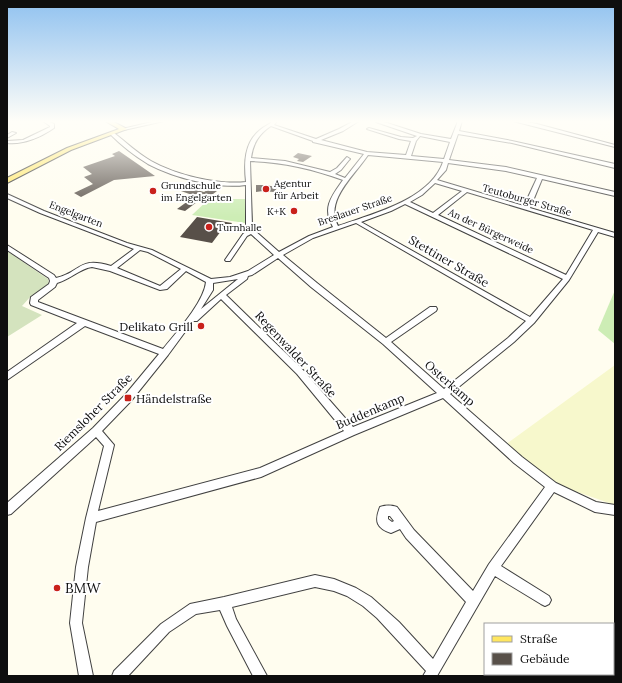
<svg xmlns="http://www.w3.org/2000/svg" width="622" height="683" font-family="Lora,serif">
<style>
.farmland{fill:#f7f8cc}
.green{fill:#cdedb5}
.cemetery{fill:#d4e3be}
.building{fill:#585049}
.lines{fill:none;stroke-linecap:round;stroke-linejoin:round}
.minor-casing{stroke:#414141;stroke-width:2}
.major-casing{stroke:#1f1f1f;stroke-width:2}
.minor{fill:#fff;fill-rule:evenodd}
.major{fill:#ffe65f;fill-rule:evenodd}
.poi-dot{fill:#c9211b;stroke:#fff;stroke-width:1.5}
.labels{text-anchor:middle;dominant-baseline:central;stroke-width:4;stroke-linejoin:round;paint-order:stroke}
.far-poi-label{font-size:10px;fill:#0e0e0e;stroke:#fff;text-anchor:start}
.far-street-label{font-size:10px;fill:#0e0e0e;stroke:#fff}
.street-label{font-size:12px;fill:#0e0e0e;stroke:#fff}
.poi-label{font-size:12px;fill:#0e0e0e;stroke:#fff;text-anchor:end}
.near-poi-label{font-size:14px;fill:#0e0e0e;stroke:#fff;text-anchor:start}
</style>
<rect width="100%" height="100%" fill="#fffdef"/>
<polygon class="farmland" points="615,365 615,505 563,487 505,445"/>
<g class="green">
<polygon points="209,199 245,199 245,223 192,215"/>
<polygon points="615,290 615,344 598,330"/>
</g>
<polygon class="cemetery" points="7,251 48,279 49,284 31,296 22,306 42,315 7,337"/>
<g class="building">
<polygon points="119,151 155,176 114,180 81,197 74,193 93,184 84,177 92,174 83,167 115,156 112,154"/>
<polygon points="298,153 312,156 303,162 297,161 299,159 293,157"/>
<polygon points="256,185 264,185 278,187 274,192 263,191 256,192"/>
<polygon points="187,187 204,192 209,189 217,191 209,197 205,196 185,211 177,209 195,196 181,191"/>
<polygon points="197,217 232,223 226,232 221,231 212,243 180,237"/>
</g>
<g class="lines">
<g class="minor-casing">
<g id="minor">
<path d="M43,121h5l6,3v4c-13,9 -31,17 -47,15v-2l16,-1 27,-13v-1z"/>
<polygon points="156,121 164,121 124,130 122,129"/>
<path d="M273,121h4l-3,4 42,14 23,-10 15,-8h5l-16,10 -22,9 46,12 39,3 5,-14 -12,-2 -32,-10 2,-1 32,9 12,1 4,-2 -41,-14 5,-1 40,13 30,5 7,-18h4l-3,10 53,10 103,23v4l-103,-25 -54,-9 -9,26 57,7 109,25v4l-73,-17 -12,29 85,25v4l-17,-5 -29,48 -35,43 -20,19 -64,52 72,63 34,26 40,19 19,3v10l-20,-3 -41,-20 -53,74 48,30 2,4 -2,4 -4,2 -4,-2 -46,-28 -58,100h-14l3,-5 -49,-53 -14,-12 -16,-10 -13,-5 -19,-4 -83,20 4,12 31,57h-14l-26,-50 -7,-16 -24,4 -27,18 -41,44h-16l2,-5 47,-47 29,-20 34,-7 91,-22 19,4 22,9 15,9 28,25 34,37 33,-57 -60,-64 -6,-9 -9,4c-14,-5 -17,-11 -11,-26 6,-2 11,-2 17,0l17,23 59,61 16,-27 56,-77 -31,-24 -71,-65 -89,37 -93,42 -165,45 -8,45 -6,56 11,53h-14l-9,-53 6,-56 10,-49 18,-72 -8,-9 -85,77 -4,1v-12l86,-75 32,-33 34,-41 -74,-28 -78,54v-8l70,-49 -46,-18 -1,-2 1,-6 18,-13 1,-3 -1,-3 -42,-28v-5l47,30 2,3c26,-6 22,-22 55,-12l23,-17 -94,-36 -33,-15v-4l37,17 83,32 25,7 59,29 19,-2 18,-6 26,-16 -23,-21 -4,2 -17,25h-4l-1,-1 18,-26 5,-4 -2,-4v-41c-30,4 -71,-7 -98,-21 -13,-8 -27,-19 -38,-30l4,-1c12,9 23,20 37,28 25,14 66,24 95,21 -2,-19 -2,-39 14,-52 4,-4 9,-5 13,-9zM271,126l42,15v1l51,12 -19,24 -10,-4 6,-4 8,-10 1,-1 -3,-2 -10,11 -7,4 -45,-11 -34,-3c2,-15 8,-24 20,-32zM420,136l30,6 -6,17 -33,-3 5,-15zM368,155l75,7c-13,38 -71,52 -105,64 -14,-26 17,-51 30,-71zM250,161c33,1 63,8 93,19 -12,17 -21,28 -10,47l-24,9 -30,16 -25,-22 -2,-4zM448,163l58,8 31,7 -13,28 -87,-26 9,-10zM435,183l27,8 -29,22 -23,-11 12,-7zM467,192l126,38 -27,45 -128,-60zM405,204l158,75 -33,38 -169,-95 30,-11zM356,223l170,98 -18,17 -64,51 -53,-47 45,-31 1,-2 -1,-2h-6l-44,31 -69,-55 -34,-28 30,-17zM140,250l8,2 33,17 -21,17 -43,-18zM278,258l33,29 72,57 54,49 -84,34 -50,-57 -77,-75 21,-16 1,-3 4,-1zM92,267l18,4 50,19 7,-1 19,-18 20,11c-2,20 -30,51 -43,67l-125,-47v-2l17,-13 2,-4c14,-4 22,-14 35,-16zM238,279l-37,30 12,-19v-7zM221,299l76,75 47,57 -84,37 -162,43 16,-66 -12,-14 29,-30 37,-46 25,-34h4zM388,516h2l4,5 -2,1 -4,-3z"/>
<polygon points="513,121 522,121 537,124 615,145 615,147"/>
<polygon points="12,132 16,133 7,138 7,135"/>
</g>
</g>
<g class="major-casing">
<polygon id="major" points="105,121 112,121 127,129 71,150 7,183 7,178 67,148 119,129"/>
</g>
<use href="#minor" class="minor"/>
<use href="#major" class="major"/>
</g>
<linearGradient id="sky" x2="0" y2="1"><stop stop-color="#91c2f0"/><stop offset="0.56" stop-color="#fffef8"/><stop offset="1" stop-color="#fffef8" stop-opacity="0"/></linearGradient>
<rect width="622" height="217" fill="url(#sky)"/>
<g class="poi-dot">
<circle cx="266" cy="189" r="4"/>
<circle cx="153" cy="191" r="4"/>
<circle cx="294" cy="211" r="4"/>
<circle cx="209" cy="227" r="4"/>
<circle cx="201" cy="326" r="4"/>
<rect x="124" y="394" width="8" height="8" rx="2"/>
<circle cx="57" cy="588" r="4"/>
</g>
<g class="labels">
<g class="far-poi-label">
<text x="274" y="183">Agentur<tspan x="274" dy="12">für Arbeit</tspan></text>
<text x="161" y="185">Grundschule<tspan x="161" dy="12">im Engelgarten</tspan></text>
<text x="286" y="211" text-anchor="end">K+K</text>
<text x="217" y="227">Turnhalle</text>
</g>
<g class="far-street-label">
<text transform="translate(527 200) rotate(16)">Teutoburger Straße</text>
<text transform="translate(355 210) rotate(-19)">Breslauer Straße</text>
<text transform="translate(76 214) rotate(21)">Engelgarten</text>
<text transform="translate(491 231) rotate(25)">An der Bürgerweide</text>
</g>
<g class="street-label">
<text transform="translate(449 261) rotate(30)">Stettiner Straße</text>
<text transform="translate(296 354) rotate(47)">Regenwalder Straße</text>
<text transform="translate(450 383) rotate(41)">Osterkamp</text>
<text transform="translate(370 411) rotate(-23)">Buddenkamp</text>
<text transform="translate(93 412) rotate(-45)">Riemsloher Straße</text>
</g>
<g class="poi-label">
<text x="193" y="326">Delikato Grill</text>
<text x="136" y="398" text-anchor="start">Händelstraße</text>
</g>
<g class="near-poi-label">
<text x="65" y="588">BMW</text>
</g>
</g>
<rect width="622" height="683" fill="none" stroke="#0e0e0e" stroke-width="16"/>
<rect x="484" y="623" width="130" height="52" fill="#ffffff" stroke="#9f9f9f"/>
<rect x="492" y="636" width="20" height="6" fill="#ffe65f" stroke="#9f9f9f"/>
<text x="520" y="643" font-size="12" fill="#0e0e0e">Straße</text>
<rect x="492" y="653" width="20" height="12" fill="#585049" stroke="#9f9f9f"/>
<text x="520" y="663" font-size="12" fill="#0e0e0e">Gebäude</text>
</svg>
